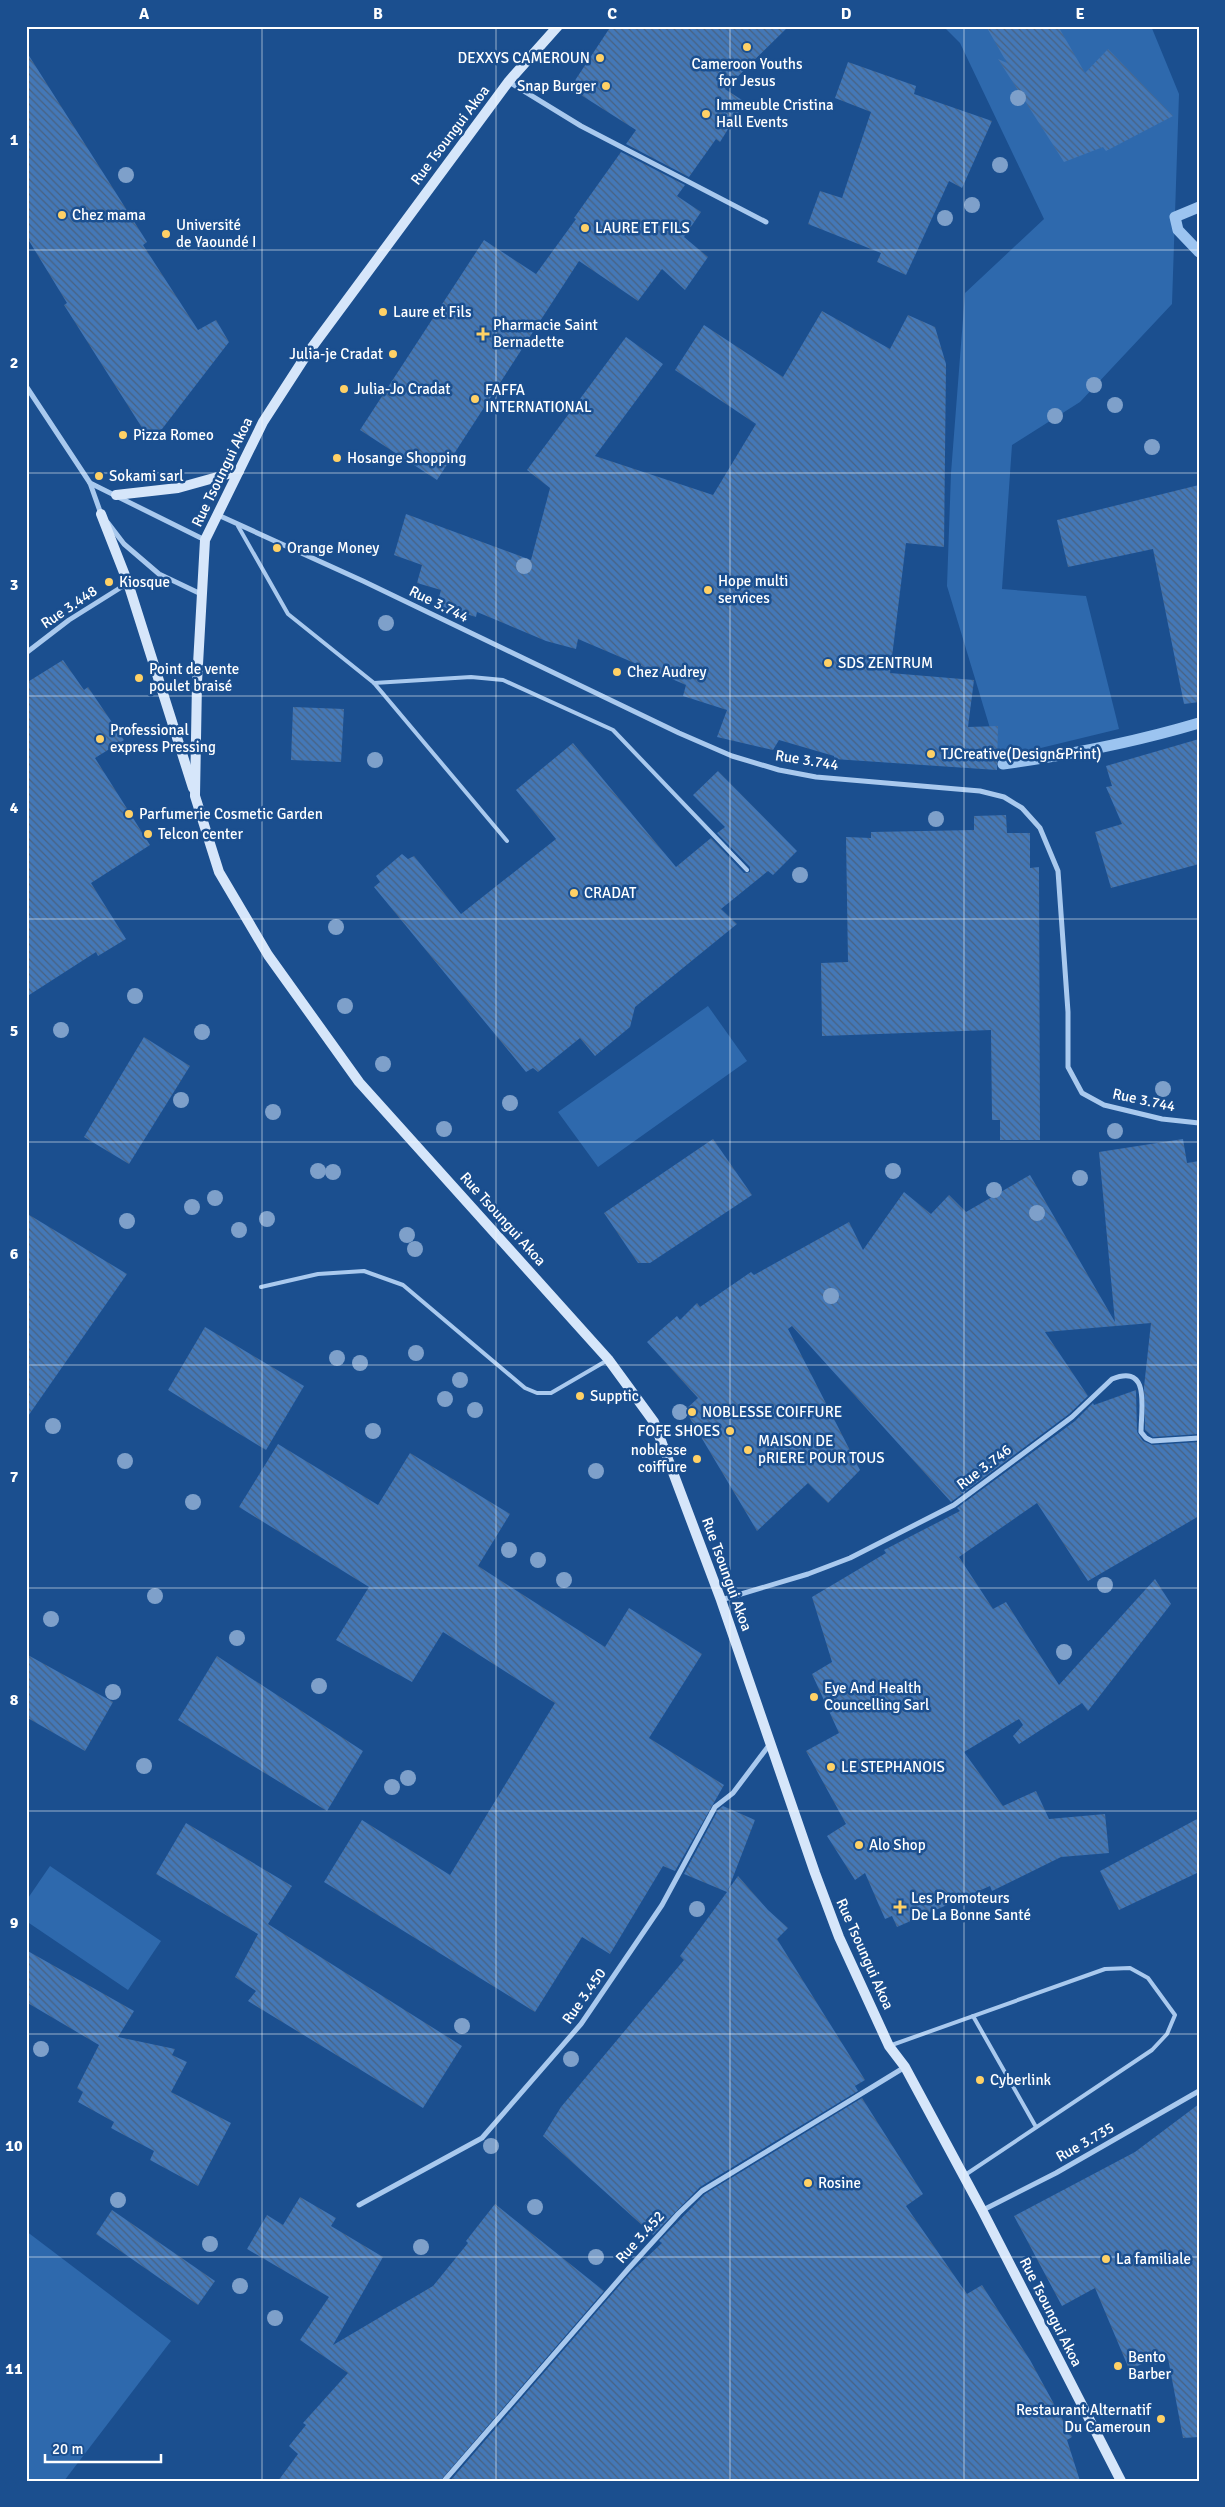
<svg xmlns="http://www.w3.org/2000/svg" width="1225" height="2507" font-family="Signika,sans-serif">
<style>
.grass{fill:#2e69ad}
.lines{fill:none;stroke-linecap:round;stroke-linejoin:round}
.stream{stroke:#9cc4f0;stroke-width:11}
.building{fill:url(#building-back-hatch)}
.lane{stroke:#a9c9ee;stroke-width:4}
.street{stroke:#a9c9ee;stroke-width:5}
.secondary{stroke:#d6e6fa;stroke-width:10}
.tree{fill:#7ea0ca}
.grid{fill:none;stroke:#fff;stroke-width:1;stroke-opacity:0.55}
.poi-dot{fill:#ffd166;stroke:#1b4f8f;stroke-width:2}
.labels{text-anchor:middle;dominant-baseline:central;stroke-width:5;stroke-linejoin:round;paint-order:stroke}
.poi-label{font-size:15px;fill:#fff;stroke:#1b4f8f;text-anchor:start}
.street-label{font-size:15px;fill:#fff;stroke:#1b4f8f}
.neatline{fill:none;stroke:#fff;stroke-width:2}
.grid-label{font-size:16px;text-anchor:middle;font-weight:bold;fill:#fff}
</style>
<defs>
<pattern id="building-back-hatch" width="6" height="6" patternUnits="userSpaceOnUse" patternTransform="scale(1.25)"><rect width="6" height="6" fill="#4478b7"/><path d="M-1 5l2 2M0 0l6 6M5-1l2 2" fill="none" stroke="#486282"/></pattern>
</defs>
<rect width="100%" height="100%" fill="#1b4f8f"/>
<g class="grass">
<polygon points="943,26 1151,26 1179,94 1172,304 1080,402 1012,445 1002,589 1086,596 1119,729 999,758 947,586 951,473 965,293 1044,219 960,43"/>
<polygon points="708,1006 747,1061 598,1167 558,1112"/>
<polygon points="50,1866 161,1941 128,1990 26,1921 26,1901"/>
<polygon points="26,2231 171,2341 64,2481 26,2481"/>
</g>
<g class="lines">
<g class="stream">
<polyline points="1199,207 1175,217 1178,230 1199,252"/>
<path d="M1003,764c66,-9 132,-22 196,-41"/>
</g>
</g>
<g class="building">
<polygon points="611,26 789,26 725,89 745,102 720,142 716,139 689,177 626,144 636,130 570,88"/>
<polygon points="986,26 1058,26 1085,73 1108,49 1173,116 1106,151 1103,147 1064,162 998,59 1007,63"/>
<polygon points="26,51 147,242 143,245 198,330 216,320 229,342 162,429 146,434 64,305 67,303 26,236"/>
<polygon points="848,62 916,86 914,94 992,121 962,188 949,181 906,275 877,262 881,253 808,224 820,191 842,198 871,112 835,98"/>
<polygon points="621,152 685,185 677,196 701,212 684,237 708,257 685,290 662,269 638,301 579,261 437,480 360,430 484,240 536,274 576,219 574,218"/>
<polygon points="822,311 890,349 908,315 935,327 946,364 944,547 906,543 890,673 974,680 968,727 998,726 997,770 834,759 834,756 779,740 773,750 717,737 727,710 683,696 686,685 578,639 576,649 546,641 477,612 476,617 437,605 441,590 417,583 422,565 394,555 406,514 531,560 550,488 527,470 626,337 663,364 595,456 713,495 756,424 675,370 704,325 783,377"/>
<polygon points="1199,485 1199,702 1184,704 1153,549 1068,567 1057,520"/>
<polygon points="63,660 84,690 88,687 124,740 95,758 150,845 91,883 126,939 98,956 96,952 26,997 26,683"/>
<polygon points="293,707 344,709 341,762 291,760"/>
<polygon points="1199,739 1199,864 1111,888 1095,832 1122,824 1106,787 1112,786 1106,766"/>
<polygon points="573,743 676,867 711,838 744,873 750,872 750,867 717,833 725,827 693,795 718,771 797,851 773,875 768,871 721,909 737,924 635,1007 630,1027 595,1056 580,1038 538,1072 533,1068 526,1072 374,887 380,882 376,876 402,854 408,859 414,856 461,914 556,839 516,790"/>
<polygon points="1006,815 1007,833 1030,833 1030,868 1039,867 1040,1140 1000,1140 1000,1120 992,1120 991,1030 822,1036 821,963 848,962 846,837 871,838 871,832 974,830 974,816"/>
<polygon points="144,1037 190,1066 129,1164 84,1137"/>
<polygon points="713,1139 752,1195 650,1263 638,1263 604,1213"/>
<polygon points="1183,1139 1187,1163 1199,1161 1199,1434 1153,1437 1145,1430 1144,1387 1151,1323 1045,1332 1088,1396 1069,1414 951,1502 792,1326 788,1329 860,1470 828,1503 808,1483 757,1531 685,1410 698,1398 647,1342 677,1316 680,1320 697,1303 700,1307 751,1272 754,1275 849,1222 863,1250 904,1192 931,1214 949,1195 966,1212 1030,1175 1115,1322 1099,1152"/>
<polygon points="26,1213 127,1274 26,1419"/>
<polygon points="205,1327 304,1386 266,1450 168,1390"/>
<polygon points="1136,1390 1137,1432 1143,1441 1152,1445 1199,1442 1199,1516 1088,1581 1037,1503 959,1557 993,1609 1006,1602 1059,1685 1155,1579 1171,1604 1088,1711 1082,1703 1019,1744 1013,1736 1023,1725 1019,1719 964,1752 1003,1806 1036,1791 1049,1819 1105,1814 1109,1853 1061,1857 992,1891 990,1886 897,1927 892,1916 885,1919 865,1873 855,1880 827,1836 846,1824 806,1751 839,1733 812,1674 832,1662 812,1597 886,1553 884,1550 960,1511 957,1508 1075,1421 1093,1403 1094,1405"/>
<polygon points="278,1444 378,1505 410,1453 510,1514 478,1566 605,1647 629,1608 702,1654 649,1738 724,1785 675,1871 663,1866 610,1954 582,1937 535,2012 324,1882 362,1820 450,1875 555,1703 443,1632 412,1682 336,1640 369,1587 239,1507"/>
<polygon points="26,1654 113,1702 85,1751 26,1717"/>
<polygon points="217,1656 363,1751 327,1811 178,1720"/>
<polygon points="723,1806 755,1820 728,1890 738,1876 768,1910 788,1928 777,1939 865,2080 855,2086 858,2091 700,2187 653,2235 543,2136 561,2107 684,1960 680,1956 727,1892 684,1874 718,1810"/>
<polygon points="1199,1818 1199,1872 1119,1910 1100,1871"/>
<polygon points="186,1823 292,1886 268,1924 462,2046 423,2108 248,2001 256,1991 235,1977 258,1934 156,1874"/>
<polygon points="26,1950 134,2011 118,2037 175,2049 172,2055 187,2062 171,2092 231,2123 198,2186 150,2160 154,2151 111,2128 114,2122 78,2102 83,2092 77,2088 99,2045 26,2002"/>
<polygon points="862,2098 923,2194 906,2206 967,2294 982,2285 1030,2360 1072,2437 1067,2440 1080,2481 450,2481 632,2271 662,2243 659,2241 705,2194"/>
<polygon points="1199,2104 1199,2437 1183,2438 1168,2358 1155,2365 1153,2360 1129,2369 1095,2288 1062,2306 1014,2216 1135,2152"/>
<polygon points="300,2197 336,2218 331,2226 383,2257 333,2345 433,2286 468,2243 466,2241 495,2204 604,2291 440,2481 278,2481 298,2454 289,2446 306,2425 303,2423 348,2373 300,2340 329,2297 247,2249 267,2215 283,2225"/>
<polygon points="112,2210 215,2281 198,2305 96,2234"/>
</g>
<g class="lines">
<g class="lane">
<polyline points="238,526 288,614 374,683 507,841"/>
<polyline points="374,683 471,677 503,680 613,730 747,870"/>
<polyline points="261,1287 318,1274 364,1271 403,1285 525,1388 537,1393 551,1393 606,1361"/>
<polyline points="973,2016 1036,2127"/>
<polyline points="889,2046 1105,1969 1130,1968 1148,1978 1175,2015 1167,2034 1152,2050 965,2175"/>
</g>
<g class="street">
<polyline points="509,82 581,126 766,222"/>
<polyline points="26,386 90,483 101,514"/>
<polyline points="90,483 205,540"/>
<polyline points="218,515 363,581 679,733 732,756 779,770 816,777 980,791 1004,797 1022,808 1040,828 1058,871 1068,1012 1068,1067 1082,1093 1104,1105 1162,1119 1199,1123"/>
<polyline points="108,523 124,544 159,574 201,594"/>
<polyline points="26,653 69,620 128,583"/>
<path d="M721,1600l87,-26 42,-16 104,-53 118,-88 40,-38c39,-16 29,30 29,53l5,6 6,3 47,-3"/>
<polyline points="359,2205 482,2138 581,2024 662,1905 715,1807 733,1793 770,1744"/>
<polyline points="983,2210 1056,2173 1199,2091"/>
<polyline points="444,2481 629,2268 679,2213 702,2191 905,2067"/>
</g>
<g class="secondary">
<polyline points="558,26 509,81 307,354 263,422 205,540 197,682 195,796 219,872 268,955 359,1082 608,1359 654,1422 721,1600 815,1873 839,1937 889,2046 905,2067 982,2210 1121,2481"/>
<polyline points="116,495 178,488 239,471"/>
<polyline points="101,514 128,583 193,788"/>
</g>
</g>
<g class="tree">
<circle cx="1018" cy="98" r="8"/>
<circle cx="1000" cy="165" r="8"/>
<circle cx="126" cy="175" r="8"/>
<circle cx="972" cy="205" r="8"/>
<circle cx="945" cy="218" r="8"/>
<circle cx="1094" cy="385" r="8"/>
<circle cx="1115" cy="405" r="8"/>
<circle cx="1055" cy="416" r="8"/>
<circle cx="1152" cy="447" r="8"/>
<circle cx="524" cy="566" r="8"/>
<circle cx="386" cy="623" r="8"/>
<circle cx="375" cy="760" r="8"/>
<circle cx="936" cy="819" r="8"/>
<circle cx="800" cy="875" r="8"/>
<circle cx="336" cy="927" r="8"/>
<circle cx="135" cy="996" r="8"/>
<circle cx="345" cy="1006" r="8"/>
<circle cx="61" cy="1030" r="8"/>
<circle cx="202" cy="1032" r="8"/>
<circle cx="383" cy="1064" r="8"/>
<circle cx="1163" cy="1089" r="8"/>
<circle cx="181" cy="1100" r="8"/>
<circle cx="510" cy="1103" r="8"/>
<circle cx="273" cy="1112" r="8"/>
<circle cx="444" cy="1129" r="8"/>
<circle cx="1115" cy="1131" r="8"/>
<circle cx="318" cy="1171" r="8"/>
<circle cx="893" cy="1171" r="8"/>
<circle cx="333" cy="1172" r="8"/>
<circle cx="1080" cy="1178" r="8"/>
<circle cx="994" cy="1190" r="8"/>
<circle cx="215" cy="1198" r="8"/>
<circle cx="192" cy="1207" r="8"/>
<circle cx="1037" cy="1213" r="8"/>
<circle cx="267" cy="1219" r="8"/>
<circle cx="127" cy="1221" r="8"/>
<circle cx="239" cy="1230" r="8"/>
<circle cx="407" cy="1235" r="8"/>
<circle cx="415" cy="1249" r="8"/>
<circle cx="831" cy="1296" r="8"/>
<circle cx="416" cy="1353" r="8"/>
<circle cx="337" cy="1358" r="8"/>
<circle cx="360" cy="1363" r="8"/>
<circle cx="460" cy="1380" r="8"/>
<circle cx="445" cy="1399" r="8"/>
<circle cx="475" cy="1410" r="8"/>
<circle cx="680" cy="1412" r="8"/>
<circle cx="53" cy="1426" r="8"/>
<circle cx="373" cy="1431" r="8"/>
<circle cx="125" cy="1461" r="8"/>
<circle cx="596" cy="1471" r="8"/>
<circle cx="193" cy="1502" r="8"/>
<circle cx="509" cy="1550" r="8"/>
<circle cx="538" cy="1560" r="8"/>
<circle cx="564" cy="1580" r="8"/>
<circle cx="1105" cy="1585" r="8"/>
<circle cx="155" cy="1596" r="8"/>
<circle cx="51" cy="1619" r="8"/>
<circle cx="237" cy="1638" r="8"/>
<circle cx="1064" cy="1652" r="8"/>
<circle cx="319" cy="1686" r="8"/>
<circle cx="113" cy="1692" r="8"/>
<circle cx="144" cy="1766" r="8"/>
<circle cx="408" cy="1778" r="8"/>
<circle cx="392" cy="1787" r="8"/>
<circle cx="697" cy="1909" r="8"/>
<circle cx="462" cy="2026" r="8"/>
<circle cx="41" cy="2049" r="8"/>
<circle cx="571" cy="2059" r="8"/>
<circle cx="491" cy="2146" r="8"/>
<circle cx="118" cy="2200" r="8"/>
<circle cx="535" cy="2207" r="8"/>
<circle cx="210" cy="2244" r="8"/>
<circle cx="421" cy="2247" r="8"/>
<circle cx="596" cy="2257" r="8"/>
<circle cx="240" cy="2286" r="8"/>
<circle cx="275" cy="2318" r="8"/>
</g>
<path class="grid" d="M262,26v2455M496,26v2455M730,26v2455M964,26v2455M26,250h1173M26,473h1173M26,696h1173M26,919h1173M26,1142h1173M26,1365h1173M26,1588h1173M26,1811h1173M26,2034h1173M26,2257h1173"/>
<g class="poi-dot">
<circle cx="747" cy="47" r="5"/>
<circle cx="600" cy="58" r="5"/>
<circle cx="606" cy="86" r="5"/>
<circle cx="706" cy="114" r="5"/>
<circle cx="62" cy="215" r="5"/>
<circle cx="585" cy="228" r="5"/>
<circle cx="166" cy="234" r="5"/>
<circle cx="383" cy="312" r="5"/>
<path d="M480.5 326.5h5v5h5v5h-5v5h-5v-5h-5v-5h5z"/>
<circle cx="393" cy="354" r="5"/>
<circle cx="344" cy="389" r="5"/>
<circle cx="475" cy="399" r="5"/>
<circle cx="123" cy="435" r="5"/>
<circle cx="337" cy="458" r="5"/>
<circle cx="99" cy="476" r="5"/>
<circle cx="277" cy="548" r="5"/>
<circle cx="109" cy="582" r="5"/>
<circle cx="708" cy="590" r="5"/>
<circle cx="828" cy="663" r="5"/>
<circle cx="617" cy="672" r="5"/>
<circle cx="139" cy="678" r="5"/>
<circle cx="100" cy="739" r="5"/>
<circle cx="931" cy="754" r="5"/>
<circle cx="129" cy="814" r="5"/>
<circle cx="148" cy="834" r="5"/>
<circle cx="574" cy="893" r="5"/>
<circle cx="580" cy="1396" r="5"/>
<circle cx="692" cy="1412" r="5"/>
<circle cx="730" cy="1431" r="5"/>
<circle cx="748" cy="1450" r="5"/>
<circle cx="697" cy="1459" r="5"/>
<circle cx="814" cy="1697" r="5"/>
<circle cx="831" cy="1767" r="5"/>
<circle cx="859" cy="1845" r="5"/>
<path d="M897.5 1899.5h5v5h5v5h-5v5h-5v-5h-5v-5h5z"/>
<circle cx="980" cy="2080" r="5"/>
<circle cx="808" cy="2183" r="5"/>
<circle cx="1106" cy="2259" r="5"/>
<circle cx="1118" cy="2366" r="5"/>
<circle cx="1161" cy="2419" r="5"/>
</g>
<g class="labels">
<g class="poi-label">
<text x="590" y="58" text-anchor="end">DEXXYS CAMEROUN</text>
<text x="747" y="64" text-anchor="middle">Cameroon Youths<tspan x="747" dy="17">for Jesus</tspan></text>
<text x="596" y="86" text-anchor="end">Snap Burger</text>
<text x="716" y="105">Immeuble Cristina<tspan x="716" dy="17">Hall Events</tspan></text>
<text x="72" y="215">Chez mama</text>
<text x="176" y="225">Université<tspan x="176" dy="17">de Yaoundé I</tspan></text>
<text x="595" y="228">LAURE ET FILS</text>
<text x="393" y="312">Laure et Fils</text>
<text x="493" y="325">Pharmacie Saint<tspan x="493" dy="17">Bernadette</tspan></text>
<text x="383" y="354" text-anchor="end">Julia-je Cradat</text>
<text x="354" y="389">Julia-Jo Cradat</text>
<text x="485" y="390">FAFFA<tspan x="485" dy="17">INTERNATIONAL</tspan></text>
<text x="133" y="435">Pizza Romeo</text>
<text x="347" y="458">Hosange Shopping</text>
<text x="109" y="476">Sokami sarl</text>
<text x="287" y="548">Orange Money</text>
<text x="718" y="581">Hope multi<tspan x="718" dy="17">services</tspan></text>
<text x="119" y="582">Kiosque</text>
<text x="838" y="663">SDS ZENTRUM</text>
<text x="149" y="669">Point de vente<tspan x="149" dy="17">poulet braisé</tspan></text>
<text x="627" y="672">Chez Audrey</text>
<text x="110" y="730">Professional<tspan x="110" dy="17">express Pressing</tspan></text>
<text x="941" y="754">TJCreative(Design&amp;Print)</text>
<text x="139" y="814">Parfumerie Cosmetic Garden</text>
<text x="158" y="834">Telcon center</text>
<text x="584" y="893">CRADAT</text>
<text x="590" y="1396">Supptic</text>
<text x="702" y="1412">NOBLESSE COIFFURE</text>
<text x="720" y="1431" text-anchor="end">FOFE SHOES</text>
<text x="758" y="1441">MAISON DE<tspan x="758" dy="17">pRIERE POUR TOUS</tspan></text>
<text x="687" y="1450" text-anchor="end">noblesse<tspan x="687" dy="17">coiffure</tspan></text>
<text x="824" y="1688">Eye And Health<tspan x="824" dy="17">Councelling Sarl</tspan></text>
<text x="841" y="1767">LE STEPHANOIS</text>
<text x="869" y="1845">Alo Shop</text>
<text x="911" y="1898">Les Promoteurs<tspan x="911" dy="17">De La Bonne Santé</tspan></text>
<text x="990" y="2080">Cyberlink</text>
<text x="818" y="2183">Rosine</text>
<text x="1116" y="2259">La familiale</text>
<text x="1128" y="2357">Bento<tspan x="1128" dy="17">Barber</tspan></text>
<text x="1151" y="2410" text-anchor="end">Restaurant Alternatif<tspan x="1151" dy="17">Du Cameroun</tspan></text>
</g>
<g class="street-label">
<text transform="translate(450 135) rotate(-53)">Rue Tsoungui Akoa</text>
<text transform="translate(222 472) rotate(-64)">Rue Tsoungui Akoa</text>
<text transform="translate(439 604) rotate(26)">Rue 3.744</text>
<text transform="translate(69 607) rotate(-34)">Rue 3.448</text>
<text transform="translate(807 760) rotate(9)">Rue 3.744</text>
<text transform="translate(1144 1100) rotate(12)">Rue 3.744</text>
<text transform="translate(503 1219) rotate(48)">Rue Tsoungui Akoa</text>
<text transform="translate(984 1467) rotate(-37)">Rue 3.746</text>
<text transform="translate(727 1574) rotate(70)">Rue Tsoungui Akoa</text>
<text transform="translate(865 1954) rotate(66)">Rue Tsoungui Akoa</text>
<text transform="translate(584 1996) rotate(-55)">Rue 3.450</text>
<text transform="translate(1085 2142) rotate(-30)">Rue 3.735</text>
<text transform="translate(640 2237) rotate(-48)">Rue 3.452</text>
<text transform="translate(1051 2312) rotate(63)">Rue Tsoungui Akoa</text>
</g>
</g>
<rect width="1225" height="2507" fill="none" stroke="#1b4f8f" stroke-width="55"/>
<path d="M45 2454v8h116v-8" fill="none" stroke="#ffffff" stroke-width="2.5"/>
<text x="52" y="2454" font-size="15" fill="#ffffff" stroke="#1b4f8f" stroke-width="4" paint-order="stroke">20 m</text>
<rect x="28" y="28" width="1170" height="2452" class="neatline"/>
<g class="grid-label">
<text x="144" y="19">A</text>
<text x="378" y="19">B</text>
<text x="612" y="19">C</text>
<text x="846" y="19">D</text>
<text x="1080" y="19">E</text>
<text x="14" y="145">1</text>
<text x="14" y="368">2</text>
<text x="14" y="590">3</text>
<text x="14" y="813">4</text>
<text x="14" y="1036">5</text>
<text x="14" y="1259">6</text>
<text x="14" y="1482">7</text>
<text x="14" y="1705">8</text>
<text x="14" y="1928">9</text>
<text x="14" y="2151">10</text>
<text x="14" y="2374">11</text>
</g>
</svg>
